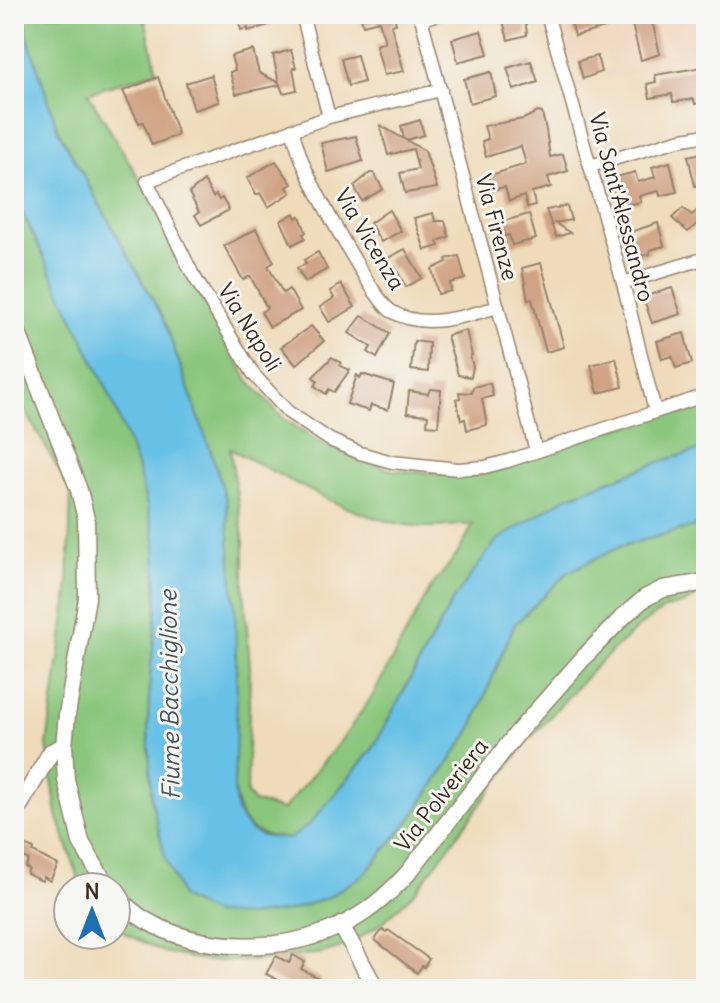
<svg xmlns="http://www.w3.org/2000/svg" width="720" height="1003" font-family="Delius,sans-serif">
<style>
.built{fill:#f1d5bc}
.green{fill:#8ac67c;stroke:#62784d;stroke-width:2;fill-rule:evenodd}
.water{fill:#68c1e6;stroke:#527682;stroke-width:2}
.building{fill:#d0a384}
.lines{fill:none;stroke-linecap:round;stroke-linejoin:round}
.minor-casing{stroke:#95826c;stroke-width:15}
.tertiary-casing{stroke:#95826c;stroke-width:19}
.minor{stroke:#fff;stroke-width:12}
.tertiary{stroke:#fff;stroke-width:16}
.labels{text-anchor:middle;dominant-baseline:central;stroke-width:6;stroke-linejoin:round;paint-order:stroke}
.street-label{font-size:22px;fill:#3b2a1e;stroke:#f6f6f2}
.water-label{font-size:24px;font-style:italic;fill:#48575a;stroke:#f6f6f2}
</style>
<rect width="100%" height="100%" fill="#f6f6f2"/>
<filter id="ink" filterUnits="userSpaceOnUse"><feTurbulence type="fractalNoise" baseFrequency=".0125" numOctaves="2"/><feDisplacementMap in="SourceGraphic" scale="16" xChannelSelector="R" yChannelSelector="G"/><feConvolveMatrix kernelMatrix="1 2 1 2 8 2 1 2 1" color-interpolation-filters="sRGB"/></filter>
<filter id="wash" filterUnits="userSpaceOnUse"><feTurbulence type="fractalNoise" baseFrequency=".006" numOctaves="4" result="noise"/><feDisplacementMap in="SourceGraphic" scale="32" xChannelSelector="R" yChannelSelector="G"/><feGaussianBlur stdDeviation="1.8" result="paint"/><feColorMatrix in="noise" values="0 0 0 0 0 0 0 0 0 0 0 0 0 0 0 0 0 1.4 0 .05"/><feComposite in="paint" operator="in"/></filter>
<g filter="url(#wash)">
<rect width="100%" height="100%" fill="#efdbba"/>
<polygon class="built" points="555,14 706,14 706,55 606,80 604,69 610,67 606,54 567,62"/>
<g class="green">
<path d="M25,14h119l13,57 -69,22 55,92 104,194 36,39 43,28 65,24 82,6 63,-25 170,-48v45l-44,13 -95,36 -114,103 -81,150 -62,74 -20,15c-38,-4 -50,-10 -56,-50l-8,-290 -16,-50 -47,-131 -105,-188 -30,-92zM230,449c60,30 125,73 194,78 16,1 33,-3 49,-2l-15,28 -28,36 -57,106 -30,43 -60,72 -29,-8 -7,-8 3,-127 -6,-78v-46z"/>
<polygon points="14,195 109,393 137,465 155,540 157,607 150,678 148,728 152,802 364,874 410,820 471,730 514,625 568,572 619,547 706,523 706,591 685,603 666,608 642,624 594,668 527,742 415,892 382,923 348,945 322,953 252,961 205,961 163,952 126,934 116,926 116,887 84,887 79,879 57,815 47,745 68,594 71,492 14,390"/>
</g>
<polygon class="water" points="14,14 25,14 28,38 58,130 163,318 210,449 226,499 235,608 237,699 234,789 237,812 250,830 262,836 290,839 310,824 372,750 453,600 496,541 567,497 662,461 706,448 706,523 619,547 568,572 514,625 471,730 410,820 364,874 327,898 288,911 249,916 214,914 182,898 165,857 152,802 148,728 150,678 157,607 155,540 137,465 109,393 14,195"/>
<g id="blocks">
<g class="building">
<polygon points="237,14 270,14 272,24 248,31 248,28 241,30"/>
<polygon points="360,14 394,14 396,24 391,25 404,71 384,75 376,45 385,42 379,21 363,25"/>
<polygon points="569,14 668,14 668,17 652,21 660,54 641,60 631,21 575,36"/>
<polygon points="520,16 525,16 527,35 508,40 503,21"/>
<polygon points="481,31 488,54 458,62 452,39"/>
<polygon points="253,50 259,73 279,83 273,55 291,50 296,68 293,68 297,90 283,93 280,85 236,94 230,72 235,70 231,56"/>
<polygon points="357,55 364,82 348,86 341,59"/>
<polygon points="597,56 601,72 583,79 578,61"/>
<polygon points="531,61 538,82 514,90 507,68"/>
<polygon points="703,67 706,103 695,104 694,99 673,102 672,94 650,98 647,84 656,82 655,75"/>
<polygon points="491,72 496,96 470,103 464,79"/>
<polygon points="211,75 219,102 194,110 186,83"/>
<polygon points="158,77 178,135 152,145 143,122 139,123 123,91"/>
<polygon points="538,112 542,113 546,130 550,157 563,154 568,171 548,177 551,187 532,192 535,205 527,207 524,196 509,201 505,187 492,190 488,176 526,164 521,146 486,157 482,141 488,139 484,126 523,119"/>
<polygon points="420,120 424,135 406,140 425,151 437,188 405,193 400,173 418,169 413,149 388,155 380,125 404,139 401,126"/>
<polygon points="356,136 363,161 328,172 321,143"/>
<polygon points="706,152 706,184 695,186 688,156"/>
<polygon points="276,161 292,184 287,187 291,193 268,207 260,193 256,195 247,178"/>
<polygon points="670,162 677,192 660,196 659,191 639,196 641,202 626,205 624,200 619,201 613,178 635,172 638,182 655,177 652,167"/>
<polygon points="370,173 374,173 383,189 362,201 354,186"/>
<polygon points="204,181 213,197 216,195 219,200 222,198 229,210 201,225 195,215 199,212 189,193"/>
<polygon points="706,203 706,221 701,226 698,223 688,232 672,218 683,208 692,215"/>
<polygon points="567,206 571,220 555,223 570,233 556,237 546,210"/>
<polygon points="389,210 401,231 381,242 370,223"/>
<polygon points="294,213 296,218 300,216 306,232 303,234 305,238 292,245 281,221"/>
<polygon points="433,213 435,221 445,221 449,237 437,241 439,246 425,250 414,218"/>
<polygon points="529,214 536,239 512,245 509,235 505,236 501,222"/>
<polygon points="658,223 664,246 650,250 650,254 637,257 632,254 627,233"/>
<polygon points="256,229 274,262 268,266 283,293 289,289 301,310 270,327 261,312 267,308 250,276 243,280 224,246"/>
<polygon points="405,249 422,278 406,287 395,267 392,269 386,259"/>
<polygon points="318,252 327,269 305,282 297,268 306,264 304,260"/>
<polygon points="459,256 465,279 450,283 451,291 438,294 432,269 447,262 446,259"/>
<polygon points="541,263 564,347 546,352 532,299 528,300 522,268"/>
<polygon points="341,284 355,307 329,322 320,307 334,298 330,291"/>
<polygon points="672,288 681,314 652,323 643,297"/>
<polygon points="362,316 390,333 377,358 368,352 371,347 349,333"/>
<polygon points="311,326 324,341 296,365 281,347"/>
<polygon points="466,330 472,355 470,356 473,367 471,377 458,375 447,336"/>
<polygon points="684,333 692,363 676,368 672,356 662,359 657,341"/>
<polygon points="414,341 429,343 428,372 411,370"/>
<polygon points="332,357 341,363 340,366 350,370 334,392 329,389 326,394 315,386 318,381 313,377"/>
<polygon points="616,358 623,387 598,393 591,365"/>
<polygon points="362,374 394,384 388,410 371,405 369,411 347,404 357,375 360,378"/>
<polygon points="490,383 493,396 482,399 487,425 467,430 465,419 461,420 456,399 460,398 459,392 472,393 473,387"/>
<polygon points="430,389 441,390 438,426 427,425 428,415 407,413 409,391 428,394"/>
<polygon points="17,842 34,849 33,852 58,865 50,881 44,877 42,881 27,874 29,869 25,867 29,860 14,852"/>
<polygon points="382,930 386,932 388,930 429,959 424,967 422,966 417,973 375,940"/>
<polygon points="293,955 305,962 301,969 321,979 316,989 296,989 266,974 276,956 289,963"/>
</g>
</g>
</g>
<g filter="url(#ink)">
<use href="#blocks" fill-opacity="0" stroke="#95826c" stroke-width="2"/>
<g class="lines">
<g class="minor-casing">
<g id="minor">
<polyline points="302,14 329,117"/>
<polyline points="420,14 536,451"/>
<polyline points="547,14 623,283 655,411"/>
<polyline points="421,19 440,14"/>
<polyline points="441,90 329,117 147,181 192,273 254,375 288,412 330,440 360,453 392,462 458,469 485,467 508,461 706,395"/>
<path d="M292,129c4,14 8,28 14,41 11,24 67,129 85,141 32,20 74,5 107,-4"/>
<polyline points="590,166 678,140 706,135"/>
<polyline points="623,283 706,258"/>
</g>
</g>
<g class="tertiary-casing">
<g id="tertiary">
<polyline points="14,323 79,490 86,519 87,598 67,715 64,746 66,780 81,842 107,887"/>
<polyline points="14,815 51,752 64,746"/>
<path d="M116,897c9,8 19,17 29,23 56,33 137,33 195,6 27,-12 48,-31 68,-53l110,-141 68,-77 40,-41 19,-16 18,-9 43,-7"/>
<polyline points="341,925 376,989"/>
</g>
</g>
<use href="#minor" class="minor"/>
<use href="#tertiary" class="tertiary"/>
</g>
</g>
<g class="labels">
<g class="street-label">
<text transform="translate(622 207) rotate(75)">Via Sant'Alessandro</text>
<text transform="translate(497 227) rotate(75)">Via Firenze</text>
<text transform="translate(370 239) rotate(59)">Via Vicenza</text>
<text transform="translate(250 327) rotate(58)">Via Napoli</text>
<text transform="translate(441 795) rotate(-52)">Via Polveriera</text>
</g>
<g class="water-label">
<text transform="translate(169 695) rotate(-91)">Fiume Bacchiglione</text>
</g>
</g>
<rect width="720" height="1003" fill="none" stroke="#f6f6f2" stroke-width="48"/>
<g transform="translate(92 911)"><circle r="38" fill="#f6f6f2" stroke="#aba49d" stroke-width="2"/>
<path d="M0-6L14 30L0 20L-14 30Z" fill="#1f6fb2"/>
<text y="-12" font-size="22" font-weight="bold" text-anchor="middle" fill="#3b2a1e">N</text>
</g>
</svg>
